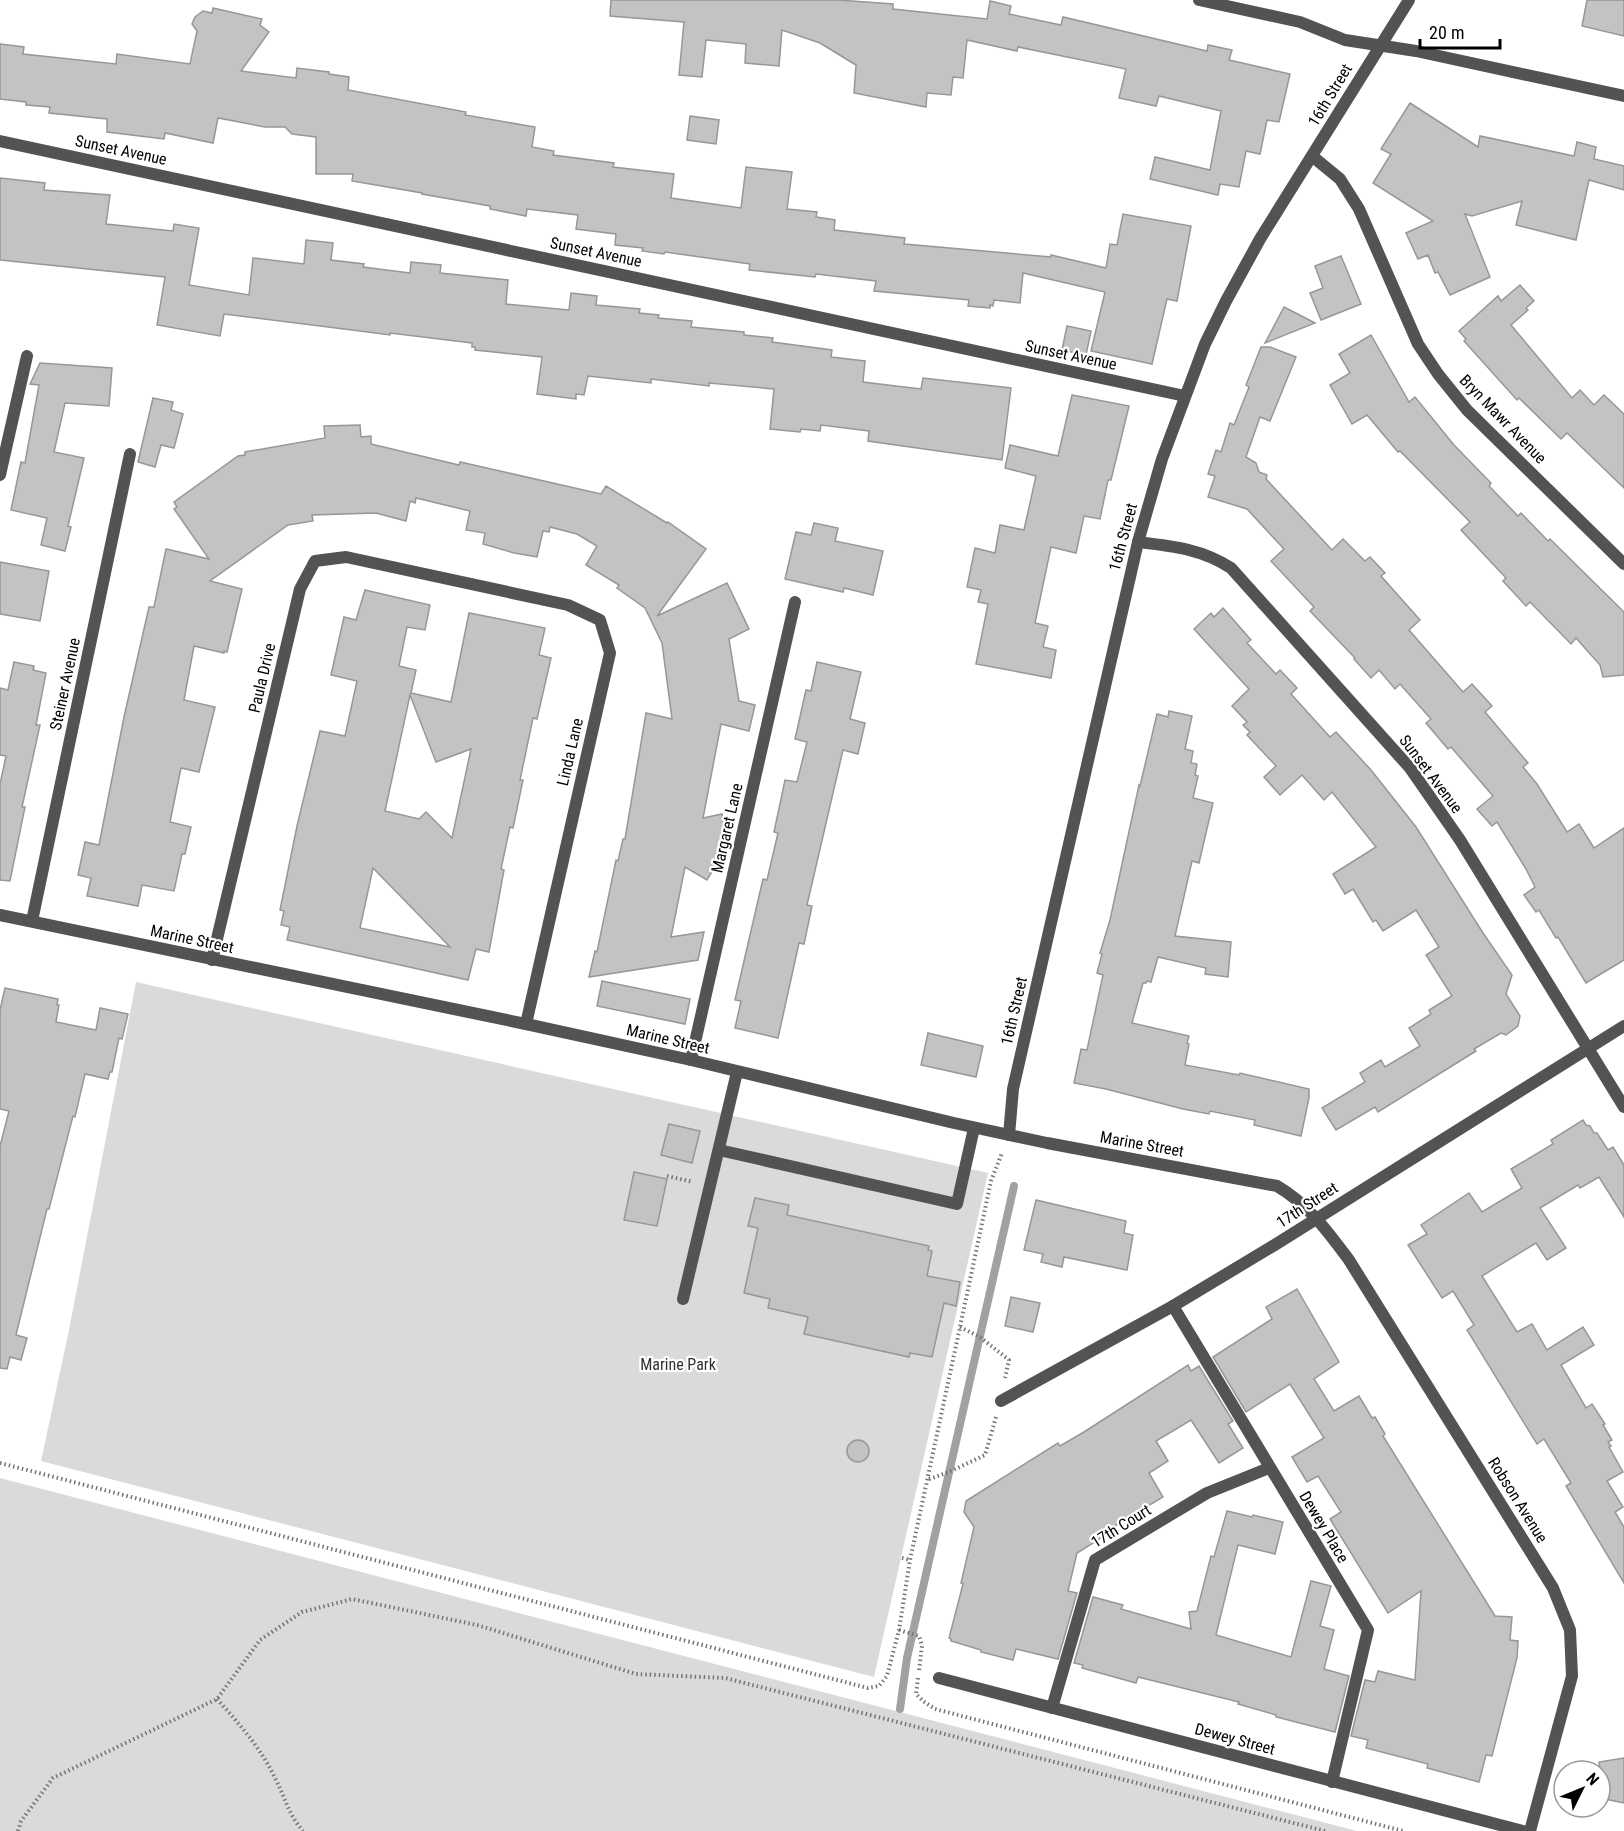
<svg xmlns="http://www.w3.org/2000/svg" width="1624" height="1831" font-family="'Roboto Condensed',sans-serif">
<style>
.green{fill:#dadada}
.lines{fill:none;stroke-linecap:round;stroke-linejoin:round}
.stream{stroke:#a1a1a1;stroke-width:8}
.building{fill:#c3c3c3;stroke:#979797;stroke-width:1.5;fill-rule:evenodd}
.path{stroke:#757575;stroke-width:4;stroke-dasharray:1.5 3;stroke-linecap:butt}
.lane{stroke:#535353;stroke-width:12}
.street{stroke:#535353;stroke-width:12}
.labels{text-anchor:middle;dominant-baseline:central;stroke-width:4.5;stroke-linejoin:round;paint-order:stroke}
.street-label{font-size:16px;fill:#000;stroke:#fff}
.park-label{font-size:16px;fill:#313131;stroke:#fff}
</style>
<rect width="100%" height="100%" fill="#fff"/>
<g class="green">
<polygon points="136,982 988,1173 874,1677 41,1461 69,1330"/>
<polygon points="0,1478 1357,1831 0,1831"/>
</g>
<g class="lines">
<polyline class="stream" points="900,1709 907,1658 1014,1186"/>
</g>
<g class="building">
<polygon points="611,0 838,0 893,4 893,9 987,19 990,1 1011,6 1009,14 1061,25 1063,17 1207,51 1208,45 1232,50 1229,60 1290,74 1279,122 1267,120 1260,154 1246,151 1239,187 1220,184 1218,195 1150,179 1155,157 1210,170 1221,111 1159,96 1156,106 1119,98 1126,69 1018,47 1017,51 967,40 963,78 953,77 951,95 927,93 926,107 854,93 856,65 820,43 782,30 779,66 745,63 746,44 706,40 702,77 679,75 684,22 610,16"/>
<polygon points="1587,0 1624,0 1624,36 1582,26"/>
<polygon points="213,8 262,19 260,25 269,32 241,71 296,78 297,68 329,72 329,74 349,77 348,90 466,112 465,115 535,127 532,147 554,151 553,155 614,163 613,167 674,174 671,198 741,208 746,167 792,172 787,209 817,212 816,217 835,220 834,230 905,238 904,244 1051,257 1051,255 1106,268 1110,244 1117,245 1123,214 1191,226 1177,301 1167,299 1152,364 1091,351 1105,292 1023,273 1020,303 994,300 993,306 990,305 990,308 968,306 969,300 874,291 876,281 816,274 815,277 749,270 750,264 665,252 664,254 642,251 643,248 615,245 616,234 576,229 578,215 527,209 526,216 490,209 490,206 422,194 422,193 352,181 353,174 316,174 316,137 292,134 285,127 265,127 218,118 213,143 165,133 164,139 107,132 107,119 49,113 50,107 26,105 26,102 0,99 0,44 24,47 23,54 116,64 117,54 190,64 197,31 192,24 195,17 203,11 212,13"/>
<polygon points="1410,103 1478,147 1480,136 1574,156 1577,142 1596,147 1594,159 1624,166 1624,190 1589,180 1576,240 1516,225 1522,201 1472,216 1465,214 1490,277 1450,295 1438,272 1435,273 1428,255 1418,259 1406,233 1433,221 1373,183 1391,154 1381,149"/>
<polygon points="690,116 719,120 716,144 687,140"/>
<polygon points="0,178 45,183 44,190 110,195 106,224 173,231 174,224 199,228 189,285 249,295 253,258 304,264 306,240 333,243 331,260 364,264 363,267 410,273 411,262 441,265 440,273 508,280 506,304 569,310 571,293 597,296 596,305 640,309 639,313 659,315 658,318 692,321 691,327 744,332 744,335 773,338 772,342 832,350 831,357 865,361 863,382 921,389 923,378 1011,388 1002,460 868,441 869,431 821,425 820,431 801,429 800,432 770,429 774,389 709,383 709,386 651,379 651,383 588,376 584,395 576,394 576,399 537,394 542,357 475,350 475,347 472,347 472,343 390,333 390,335 352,330 224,314 220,336 157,325 165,277 0,260"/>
<polygon points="1341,256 1361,304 1321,320 1310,293 1323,288 1315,266"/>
<polygon points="1520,285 1534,301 1526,308 1528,310 1511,325 1572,398 1580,390 1594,405 1604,395 1624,414 1624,488 1567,433 1561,439 1519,398 1517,400 1464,341 1466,339 1459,331 1498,296 1501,301"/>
<polygon points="1284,307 1315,323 1265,343"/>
<polygon points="1067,326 1091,331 1086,355 1062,350"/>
<polygon points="1371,335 1409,402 1415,397 1454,445 1491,483 1489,486 1518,516 1521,513 1548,541 1550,539 1624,612 1624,675 1603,677 1600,665 1576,638 1571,644 1530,602 1526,606 1503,581 1506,578 1461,530 1470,522 1400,451 1398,452 1367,415 1352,424 1330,385 1350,373 1339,354"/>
<polygon points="1261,347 1270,347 1296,357 1270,421 1260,417 1246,457 1256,463 1259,472 1267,475 1266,479 1332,550 1343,539 1365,561 1370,557 1385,573 1381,576 1420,620 1409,630 1463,692 1472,684 1492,706 1485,712 1528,763 1523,767 1537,784 1567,832 1579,824 1594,848 1624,828 1624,960 1586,983 1558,937 1556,938 1539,910 1536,912 1524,895 1535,887 1526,869 1497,822 1492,826 1477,809 1493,796 1451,747 1448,749 1426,723 1431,719 1400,684 1395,689 1379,670 1371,678 1354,659 1355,658 1310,611 1314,607 1271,561 1284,549 1247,509 1208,497 1215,476 1208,474 1216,450 1221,452 1230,423 1234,425 1249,387 1246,385"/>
<polygon points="40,363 112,368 109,406 65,403 54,452 84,458 68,526 71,527 65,551 41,545 47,518 11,510 21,462 25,463 39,385 30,384"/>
<polygon points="1072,395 1129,406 1111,480 1108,480 1100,519 1084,516 1076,553 1051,547 1035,623 1048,626 1043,647 1056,650 1051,678 976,664 988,604 978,602 981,590 967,587 975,548 995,553 1000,525 1024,530 1036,476 1005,468 1010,445 1058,456"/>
<polygon points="153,398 173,402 171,410 183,414 174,448 161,445 155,467 138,462"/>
<polygon points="360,425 361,437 371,436 371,444 459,465 460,462 601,494 606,486 667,523 668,522 706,549 657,616 727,583 749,629 729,639 739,701 755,705 749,731 721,724 703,818 722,814 727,846 707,880 685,867 671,937 704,932 698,960 589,977 595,951 597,952 616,860 618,861 623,839 625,839 646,713 672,719 662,643 645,608 617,588 619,585 586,565 597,546 577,534 550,527 549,532 543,531 537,557 514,553 483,544 485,533 466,530 470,511 416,498 415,503 410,501 406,521 376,513 312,515 313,521 288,525 210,581 242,589 227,652 224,651 224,653 194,646 184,700 215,707 199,772 181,768 170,822 191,827 185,854 182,854 174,891 142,885 138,906 87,896 91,878 78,875 85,842 99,845 124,717 149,607 154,607 166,549 209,559 174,509 177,507 174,502 238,456 245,455 245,452 325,438 324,426"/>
<polygon points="814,523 838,528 835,541 883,551 873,595 844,588 843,592 785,579 796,532 811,535"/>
<polygon points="0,562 49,571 40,621 0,614"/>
<path d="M365,590l65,15 -5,25 -18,-3 -8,39 17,4 -5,23 40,9 18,-89 76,15 -6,27 12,3 -14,61 -4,-1 -13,62h3l-10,48 -3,-1 -9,42 3,1 -15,82 -13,-3 -8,31 -181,-40 3,-13 -9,-2 3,-14 -4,-1 17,-84 23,-95 25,5 12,-55 -26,-6 13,-58 12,3zM410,695l26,67 35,-13 -19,89 -26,-26 -7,7 -34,-8zM373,868l77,79 -90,-19z"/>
<polygon points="1223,608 1251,640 1247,643 1276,674 1280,670 1297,688 1291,694 1330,737 1336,732 1371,770 1416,827 1483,933 1512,975 1506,994 1520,1016 1518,1026 1506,1035 1501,1033 1474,1049 1476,1051 1378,1112 1375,1107 1336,1130 1322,1108 1365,1082 1360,1073 1381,1060 1385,1067 1420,1046 1409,1028 1431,1014 1429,1010 1452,996 1426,955 1439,947 1416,910 1383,931 1376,920 1373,922 1353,889 1345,894 1333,874 1376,847 1332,792 1324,800 1302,775 1280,795 1264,777 1276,766 1247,735 1250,732 1243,725 1247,722 1232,706 1249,689 1194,629 1211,613 1214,617"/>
<polygon points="14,662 34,666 33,670 46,673 36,725 40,725 22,807 25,807 10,881 0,880 0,784 6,756 0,755 0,688 8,690"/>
<polygon points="817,662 861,672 850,719 865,723 858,754 843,750 807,905 812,906 804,944 799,943 778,1038 735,1028 741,1001 735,1000 763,879 767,880 778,833 774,832 785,780 797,782 807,742 795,739 806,690 811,691"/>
<polygon points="1169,711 1192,716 1185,749 1193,751 1191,763 1197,764 1195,775 1198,776 1193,798 1213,803 1199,863 1192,861 1175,936 1231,942 1228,977 1205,974 1206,968 1158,957 1151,982 1147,981 1146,983 1143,983 1132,1023 1189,1036 1187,1043 1189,1044 1185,1065 1239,1075 1240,1073 1309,1089 1309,1098 1301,1136 1254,1125 1255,1120 1210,1111 1209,1114 1183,1109 1106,1089 1074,1083 1081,1049 1087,1050 1103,975 1097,973 1102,954 1100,953 1110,920 1139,785 1140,786 1157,714 1168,717"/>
<polygon points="602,981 690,999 685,1024 597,1006"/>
<polygon points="5,988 58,999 57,1005 59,1005 56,1022 96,1030 100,1008 128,1014 122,1039 119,1038 112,1072 110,1072 108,1079 85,1074 75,1117 73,1116 49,1209 47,1209 16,1335 27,1338 21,1360 10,1357 7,1369 0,1368 0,1146 9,1111 0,1109 0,1010"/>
<polygon points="928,1033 983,1046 976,1077 921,1065"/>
<polygon points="1583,1120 1586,1125 1590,1126 1594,1133 1597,1133 1608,1150 1613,1147 1624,1165 1624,1217 1599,1177 1580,1188 1578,1185 1540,1208 1566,1248 1547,1260 1536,1243 1482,1276 1517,1332 1532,1324 1547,1350 1583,1327 1594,1345 1561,1365 1586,1408 1592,1404 1605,1424 1603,1425 1612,1440 1608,1442 1611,1446 1609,1447 1623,1472 1607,1481 1623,1507 1615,1512 1624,1527 1624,1583 1566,1486 1571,1483 1544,1439 1537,1444 1467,1330 1474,1325 1453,1291 1442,1298 1408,1245 1427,1234 1421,1225 1469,1193 1482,1212 1522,1188 1511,1169 1553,1144 1551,1140"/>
<polygon points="669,1124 700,1131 692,1163 661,1155"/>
<polygon points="634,1172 667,1179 657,1226 624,1220"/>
<polygon points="755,1198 789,1205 787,1215 929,1246 928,1250 932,1251 927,1276 960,1282 956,1306 944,1303 932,1357 910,1353 909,1357 804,1334 808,1317 768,1308 770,1299 744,1293 758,1228 748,1226"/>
<polygon points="1036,1200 1126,1221 1124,1233 1133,1235 1127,1270 1064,1257 1062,1267 1041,1262 1043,1254 1024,1250"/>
<polygon points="1297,1289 1339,1362 1314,1379 1334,1411 1359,1396 1372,1418 1375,1417 1385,1434 1383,1436 1495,1616 1512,1617 1510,1640 1518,1641 1517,1658 1492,1756 1486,1755 1479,1782 1427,1768 1428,1764 1366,1748 1368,1740 1351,1736 1365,1680 1375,1682 1378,1671 1415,1680 1421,1591 1388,1613 1330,1519 1341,1512 1318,1476 1307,1482 1292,1457 1324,1438 1290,1384 1246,1412 1213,1357 1272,1319 1266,1307"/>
<polygon points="1011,1297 1040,1303 1033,1332 1005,1326"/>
<polygon points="1188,1365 1191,1371 1199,1366 1233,1421 1228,1424 1243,1448 1219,1463 1191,1420 1156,1441 1168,1461 1149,1473 1163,1497 1113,1527 1114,1530 1077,1553 1068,1591 1077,1593 1058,1659 1016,1649 1013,1660 981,1652 981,1650 951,1641 951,1639 949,1638 963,1584 961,1583 974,1527 964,1512 966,1501 1058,1443 1060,1446 1084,1432"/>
<circle cx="858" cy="1451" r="11"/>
<polygon points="1227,1511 1252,1517 1253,1515 1283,1522 1275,1554 1238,1545 1216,1635 1291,1657 1311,1581 1331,1586 1320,1626 1334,1630 1324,1669 1349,1676 1335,1732 1276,1717 1276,1715 1238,1704 1239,1702 1138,1677 1136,1683 1082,1668 1083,1665 1074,1663 1093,1597 1123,1605 1121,1609 1191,1629 1189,1612 1197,1611 1211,1556 1214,1557"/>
<polygon points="1624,1758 1624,1803 1605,1799 1599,1762"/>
</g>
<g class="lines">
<g class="path">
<polyline points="667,1176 693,1182"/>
<polyline points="960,1327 980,1337 1009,1360 1005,1378"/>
<polyline points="0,1463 868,1688 879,1686 887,1676 899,1630 910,1560 960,1327 991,1181 1002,1153"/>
<polyline points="929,1479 949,1472 985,1455 996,1417"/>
<polyline points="902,1558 910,1560"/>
<polyline points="899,1630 919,1636 922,1646 919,1671"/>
<polyline points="918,1678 916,1694 923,1701 935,1709 1403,1831"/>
<path d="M217,1699c22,25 44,49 58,79 10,19 13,36 28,53"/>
<polyline points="18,1831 21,1821 53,1778 217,1699 260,1640 302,1612 352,1599 477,1625 636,1674 725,1678 1325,1831"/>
</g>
<g class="lane">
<polyline points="0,475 27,356"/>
<polyline points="719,1150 957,1204 974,1128"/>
<polyline points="683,1299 737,1072"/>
<polyline points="1173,1306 1368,1630 1332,1782"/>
<polyline points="1052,1708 1095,1560 1207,1493 1269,1468"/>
</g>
<g class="street">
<polyline points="1199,0 1300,22 1345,40 1416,51 1624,96"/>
<polyline points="0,141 1185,396"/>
<polyline points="1312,156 1340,179 1359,209 1418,344 1438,374 1467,410 1624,564"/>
<path d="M1138,542c34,4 64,7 93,26l179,200 50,72 164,267"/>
<path d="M0,915l526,109 165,36 263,63 93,20 230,43c31,18 51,46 72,74l204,328 17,42 2,46 -42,155"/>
<polyline points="32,921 130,454"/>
<polyline points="212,960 300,589 315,561 346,557 568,605 600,620 610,653 526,1024"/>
<polyline points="691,1060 795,602"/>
<polyline points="1009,1135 1013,1089 1138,542 1162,459 1205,344 1226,301 1260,239 1409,0"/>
<polyline points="1001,1401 1173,1306 1273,1246 1624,1026"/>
<polyline points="939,1678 1523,1831"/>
</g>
</g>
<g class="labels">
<g class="street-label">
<text transform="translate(1330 95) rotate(-59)">16th Street</text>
<text transform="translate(121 150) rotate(12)">Sunset Avenue</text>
<text transform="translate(596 252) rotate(12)">Sunset Avenue</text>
<text transform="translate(1071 355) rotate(12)">Sunset Avenue</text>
<text transform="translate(1503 419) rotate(46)">Bryn Mawr Avenue</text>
<text transform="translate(1123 537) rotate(-75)">16th Street</text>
<text transform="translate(262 678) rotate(-77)">Paula Drive</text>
<text transform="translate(65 684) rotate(-78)">Steiner Avenue</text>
<text transform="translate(570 752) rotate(-77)">Linda Lane</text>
<text transform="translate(1431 774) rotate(53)">Sunset Avenue</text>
<text transform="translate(727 828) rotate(-77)">Margaret Lane</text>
<text transform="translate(192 939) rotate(12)">Marine Street</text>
<text transform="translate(1014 1011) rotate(-77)">16th Street</text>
<text transform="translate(668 1039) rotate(13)">Marine Street</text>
<text transform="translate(1142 1144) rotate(10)">Marine Street</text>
<text transform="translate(1307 1205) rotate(-33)">17th Street</text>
<text transform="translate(1518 1500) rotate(58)">Robson Avenue</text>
<text transform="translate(1121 1526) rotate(-32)">17th Court</text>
<text transform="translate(1324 1527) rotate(59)">Dewey Place</text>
<text transform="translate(1235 1739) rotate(15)">Dewey Street</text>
</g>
<g class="park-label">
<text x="678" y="1364">Marine Park</text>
</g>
</g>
<g transform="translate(1582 1789) rotate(47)"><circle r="28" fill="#ffffff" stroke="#999999" stroke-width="1.5"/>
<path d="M0-4.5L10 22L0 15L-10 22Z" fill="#000000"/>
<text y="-9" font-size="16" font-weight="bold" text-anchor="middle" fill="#000000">N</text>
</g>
<path d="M1420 39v9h80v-9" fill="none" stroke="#000000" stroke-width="3"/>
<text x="1429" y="39" font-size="18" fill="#000000" stroke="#ffffff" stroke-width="4.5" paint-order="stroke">20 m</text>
</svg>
